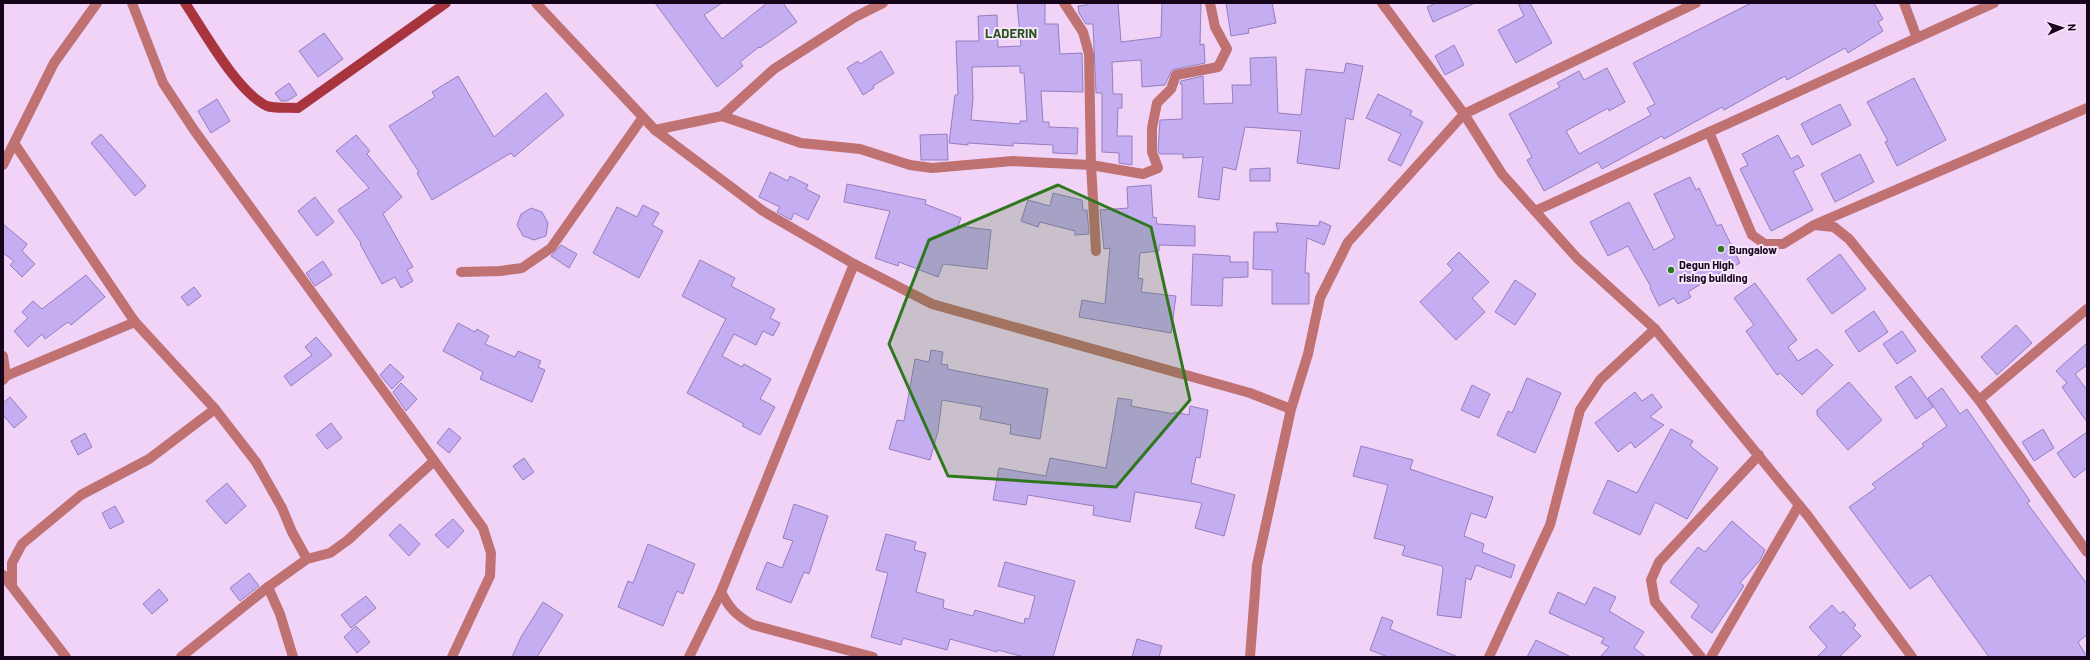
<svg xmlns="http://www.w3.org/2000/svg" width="2090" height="660" font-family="Barlow,sans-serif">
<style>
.building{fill:#c4adf1;stroke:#957ebe;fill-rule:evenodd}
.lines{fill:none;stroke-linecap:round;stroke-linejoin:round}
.street{stroke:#c07272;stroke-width:10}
.secondary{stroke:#a8353e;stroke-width:10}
.marked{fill:#2e771c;fill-opacity:0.2;stroke:#2e771c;stroke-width:3;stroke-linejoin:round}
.poi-dot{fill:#2e771c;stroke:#f8e4fd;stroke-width:1.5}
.labels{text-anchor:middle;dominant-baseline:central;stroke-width:4;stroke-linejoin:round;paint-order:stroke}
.poi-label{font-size:11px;font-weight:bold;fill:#16051a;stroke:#f8e4fd;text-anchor:start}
.quarter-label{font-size:13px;font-weight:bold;fill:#26541c;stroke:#f8e4fd}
</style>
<rect width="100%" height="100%" fill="#f1d3f8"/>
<g class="building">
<polygon points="655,3 722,3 704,15 722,39 767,3 783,3 797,22 760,48 759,47 740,62 743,66 717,87"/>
<path d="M1017,3h28v21h13l2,30 22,-1 1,39 -42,-1 2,31h6v5l29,1 -1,26 -24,-1v-8l-40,-2v3l-45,-3v2l-19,-2 6,-48h3l-2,-54h23l-1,-25 19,-1 1,32 23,-1zM1020,66v7h4l3,48h-7v3l-49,-4 2,-21 -1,-32z"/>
<polygon points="1088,3 1118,3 1121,42 1161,37 1162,3 1201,3 1200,45 1204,44 1205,63 1172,70 1165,85 1142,87 1141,60 1112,62 1113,94 1122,94 1122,108 1118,108 1117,136 1132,136 1132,165 1119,163 1119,153 1102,152 1102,93 1096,93 1093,24 1086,24 1079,13 1078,6 1087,5"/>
<polygon points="1226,3 1272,3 1276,23 1248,29 1249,33 1231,36"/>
<polygon points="1436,3 1475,3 1433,22 1427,7"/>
<polygon points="1518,3 1530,3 1552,43 1516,63 1498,30 1524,16"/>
<polygon points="1751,3 1874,3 1883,19 1878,22 1883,31 1848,53 1845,48 1787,80 1785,76 1724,110 1722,107 1664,139 1662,136 1602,169 1598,162 1544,191 1527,160 1532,157 1509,114 1560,87 1557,83 1579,71 1584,80 1607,68 1625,102 1609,111 1608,108 1566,131 1579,154 1651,115 1647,108 1655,104 1633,63"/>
<polygon points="324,33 343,59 318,77 299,51"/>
<polygon points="1454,45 1464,65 1445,75 1435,56"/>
<polygon points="881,51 894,73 873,86 874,88 863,95 847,68 858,61 860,64"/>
<polygon points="1276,57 1278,113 1301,115 1306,69 1344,73 1346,63 1363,66 1353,120 1346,118 1339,169 1297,163 1301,131 1245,127 1236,170 1223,167 1219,200 1198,197 1203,157 1183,158 1183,154 1160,154 1158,151 1160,120 1182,119 1182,84 1180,84 1181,81 1203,76 1204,104 1233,103 1232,85 1251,85 1250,58"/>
<polygon points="458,76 494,137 546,93 564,115 514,157 511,153 432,200 417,173 419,172 389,126 435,97 432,92"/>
<polygon points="1914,78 1946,140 1897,166 1885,142 1888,141 1867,102"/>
<polygon points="289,83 297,95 287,101 281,101 275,93"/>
<polygon points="1378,94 1412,111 1410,115 1423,122 1401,166 1388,160 1401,134 1366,118"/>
<polygon points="217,99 230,121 211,133 198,111"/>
<polygon points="1840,104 1851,125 1812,145 1801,124"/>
<polygon points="101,134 146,186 135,196 91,143"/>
<polygon points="947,134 948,160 921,160 920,135"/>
<polygon points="356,135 370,151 367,154 402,197 383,214 413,267 407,270 413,281 401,288 395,277 382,284 360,244 361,243 338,210 369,188 336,151"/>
<polygon points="1778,135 1791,159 1798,155 1804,166 1793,171 1813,210 1771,231 1740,169 1748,165 1742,154"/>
<polygon points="1860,154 1874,182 1835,202 1821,174"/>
<polygon points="1270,168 1270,181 1250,181 1250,169"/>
<polygon points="770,172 788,181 790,176 808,185 806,189 820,196 808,220 794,213 791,220 777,212 780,207 759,197"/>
<polygon points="1690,177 1696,190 1699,188 1717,226 1721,224 1740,263 1706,280 1706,281 1688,292 1691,297 1678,304 1674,298 1659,306 1650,288 1651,287 1628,246 1608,256 1590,222 1629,202 1654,250 1675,238 1654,194"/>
<polygon points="847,184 926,200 925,204 961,218 958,226 991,230 987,269 943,264 938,277 899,262 898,266 875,258 890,211 844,202"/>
<polygon points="1151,185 1153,218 1156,217 1157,224 1195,226 1195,246 1159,245 1159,251 1140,253 1138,278 1143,279 1141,292 1176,296 1171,333 1079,317 1082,300 1105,304 1110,248 1104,249 1100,210 1128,208 1127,187"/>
<polygon points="1053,193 1082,200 1083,210 1087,210 1089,234 1075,235 1075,231 1040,222 1038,227 1021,221 1028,200 1050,206"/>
<polygon points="315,197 334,222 317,236 298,211"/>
<polygon points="643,205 659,213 652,225 663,231 639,278 593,253 617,207 637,217"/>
<polygon points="531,208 542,212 548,223 546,236 534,240 523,236 517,225 521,214"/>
<polygon points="1320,221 1331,226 1324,245 1307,238 1305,273 1309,273 1309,304 1272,304 1272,270 1253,269 1254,232 1278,232 1276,223 1318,226"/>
<polygon points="3,224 27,244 22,251 35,264 22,277 10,265 14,261 3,253"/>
<polygon points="561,245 577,254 569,268 551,256"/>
<polygon points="1459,252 1489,282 1472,298 1485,312 1456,340 1420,302 1453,270 1447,264"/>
<polygon points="1193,254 1230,256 1230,262 1248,262 1248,277 1223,278 1222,306 1191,305"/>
<polygon points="1840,254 1866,289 1832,314 1807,279"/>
<polygon points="700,260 735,278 731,286 775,309 770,318 780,323 773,336 763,331 756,345 734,334 722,356 742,367 744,364 771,379 760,399 775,407 760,435 742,426 744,424 687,393 726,319 682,296"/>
<polygon points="323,261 332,275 315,286 306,273"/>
<polygon points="86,275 105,297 71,325 68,322 45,339 42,334 28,347 14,331 28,318 22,312 33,301 42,309"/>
<polygon points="1515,280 1536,294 1515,325 1495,312"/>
<polygon points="1755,283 1797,340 1788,347 1798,361 1817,349 1833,365 1802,395 1780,373 1777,375 1746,331 1754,325 1734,298"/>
<polygon points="194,287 201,296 188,306 181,297"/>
<polygon points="1874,311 1888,332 1859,352 1845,331"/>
<polygon points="458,323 475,332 477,329 489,336 485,344 515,357 518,351 541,361 538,367 545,370 532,402 480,379 483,372 443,351"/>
<polygon points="2016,325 2032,343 1997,375 1981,357"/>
<polygon points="1902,331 1916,351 1897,364 1883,344"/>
<polygon points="316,337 332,355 291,386 284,376 312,355 305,347"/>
<polygon points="2087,343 2087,365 2075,374 2087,390 2087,422 2062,387 2067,383 2056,371"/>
<polygon points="931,350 943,352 941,364 948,365 947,369 1048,389 1040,439 1010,434 1011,425 980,419 982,407 942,400 938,431 930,460 889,449 897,420 904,421 915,359 929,362"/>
<polygon points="390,364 404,377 392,389 380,375"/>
<polygon points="1911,376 1933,407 1916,419 1895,387"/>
<polygon points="1527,378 1561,393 1535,453 1497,435 1508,411 1512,413"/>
<polygon points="1849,382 1882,420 1848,450 1817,415 1817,410"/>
<polygon points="401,383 417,399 406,411 393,392"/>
<polygon points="1472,385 1490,394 1479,418 1461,410"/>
<polygon points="1942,388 1960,414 1967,409 2030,501 2027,503 2087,584 2087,635 2078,642 2087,657 1989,657 1930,575 1910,589 1849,507 1876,488 1872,484 1924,446 1922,444 1947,426 1928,398"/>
<polygon points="1635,392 1642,401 1652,394 1662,407 1650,417 1664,425 1635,448 1631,442 1618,452 1595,423"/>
<polygon points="10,397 27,417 14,428 3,415 3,403"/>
<polygon points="1118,398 1132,400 1131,406 1174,414 1174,412 1189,415 1190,406 1208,410 1200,458 1196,457 1191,483 1235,495 1224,536 1195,528 1202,503 1135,492 1130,522 1093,515 1094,506 1028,495 1026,505 993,500 999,468 1046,476 1050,458 1106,468"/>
<polygon points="331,423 342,438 327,449 316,435"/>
<polygon points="449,428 461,438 449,453 437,443"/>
<polygon points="1671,429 1693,441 1690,446 1718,468 1687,519 1655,502 1640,535 1593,513 1608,480 1637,493"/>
<polygon points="2043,429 2054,448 2034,461 2022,442"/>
<polygon points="2087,432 2087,468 2074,478 2057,453"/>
<polygon points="85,433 92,447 78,455 71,441"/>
<polygon points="1361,446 1413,460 1410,469 1493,497 1486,518 1471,513 1464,536 1484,544 1482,552 1515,565 1511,578 1476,565 1471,580 1466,578 1461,618 1437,615 1443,569 1442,566 1402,555 1405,546 1374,538 1388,485 1353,476"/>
<polygon points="524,458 534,472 523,480 513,466"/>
<polygon points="227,483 246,506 226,524 206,501"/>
<polygon points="794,504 828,516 809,574 804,572 791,603 756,589 767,562 782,568 793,541 783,538"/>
<polygon points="115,506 124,522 110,529 102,513"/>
<polygon points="453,519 464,531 448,548 435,535"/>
<polygon points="1732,521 1765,550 1760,560 1740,583 1744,586 1712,633 1691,617 1699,605 1670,582 1698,547 1705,552"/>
<polygon points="400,524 420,544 409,556 389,535"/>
<polygon points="886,534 916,542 914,550 926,553 916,592 944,600 943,608 973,616 975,610 1024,624 1025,618 1029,619 1035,596 998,586 1005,562 1075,581 1053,657 1024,657 998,650 997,652 950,639 947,650 903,638 901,645 871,637 888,573 876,570"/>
<polygon points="648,544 695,564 683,594 677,591 663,626 618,607 628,581 633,583"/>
<polygon points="249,573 259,586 240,601 230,588"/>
<polygon points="1594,587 1616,597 1609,611 1644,632 1634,648 1646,657 1600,657 1609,647 1601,643 1604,638 1549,613 1558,592 1585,605"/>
<polygon points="159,589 168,600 152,614 143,604"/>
<polygon points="366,596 376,608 351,628 341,615"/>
<polygon points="543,602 563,615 537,657 512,657 521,637"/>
<polygon points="1832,605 1840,614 1843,611 1856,625 1853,628 1861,636 1839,657 1817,657 1827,647 1809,627"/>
<polygon points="1382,617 1393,621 1390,629 1458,657 1388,657 1370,650"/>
<polygon points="356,626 370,642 357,653 344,637"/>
<polygon points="1137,639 1162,646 1159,657 1132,657"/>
<polygon points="1536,640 1571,657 1527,657"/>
</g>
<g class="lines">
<g class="street">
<polyline points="132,3 163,83 194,130 483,528 491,553 490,576 452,657"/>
<polyline points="536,3 655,130 763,211 854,264 932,304 1250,393 1291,409 1257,565 1250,657"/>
<polyline points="1064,3 1083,32 1089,54 1091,165 1096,251"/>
<polyline points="1382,3 1464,114 1502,174 1577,258 1655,329 1808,516 1912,657"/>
<polyline points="1904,3 1917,38"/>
<polyline points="722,116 801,143 860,149 910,165 932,168 1013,161 1091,165 1143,174 1158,168 1152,152 1152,128 1157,103 1171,89 1176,75 1218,67 1227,49 1215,27 1210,3"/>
<polyline points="655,130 722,116 774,69 855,17 883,3"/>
<polyline points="1709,132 1752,235 1765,244 1783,244 1814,225 1834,227 1849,239 1979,400 2087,552"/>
<polyline points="14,143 135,322 215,409 256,462 282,508 292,532 307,559"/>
<polyline points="3,165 54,63 97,3"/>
<polyline points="1535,211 1994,3"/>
<polyline points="1816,224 2087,108"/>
<polyline points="461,272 500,271 522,268 551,248 643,117"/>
<polyline points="3,356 6,376"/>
<polyline points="3,380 6,376 135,322"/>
<polyline points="1979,400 2087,309"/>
<polyline points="1291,409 1308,354 1320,298 1348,242 1464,114 1696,3"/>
<polyline points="3,575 66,657"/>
<polyline points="12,585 12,563 22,544 81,495 149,459 215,409"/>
<polyline points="268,587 280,614 293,657"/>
<path d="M721,592c8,16 16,24 32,33l120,32"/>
<polyline points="181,657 268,587 307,559 330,553 348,540 434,461"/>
<polyline points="689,657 721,592 854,264"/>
<polyline points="1489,657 1550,525 1580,410 1600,380 1655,329"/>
<polyline points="1701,657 1655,602 1651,580 1659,562 1759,455"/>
<polyline points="1711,657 1799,505"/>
</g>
<path class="secondary" d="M185,3c19,28 52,89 82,103 8,3 22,1 31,2l148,-105"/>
</g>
<path class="marked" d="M1058,185l93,42 39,173 -74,87 -168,-11 -59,-132 40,-104z"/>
<g class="poi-dot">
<circle cx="1721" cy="249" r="4"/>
<circle cx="1671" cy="270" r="4"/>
</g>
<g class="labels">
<g class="poi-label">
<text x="1729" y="249">Bungalow</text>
<text x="1679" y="264">Degun High<tspan x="1679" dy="13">rising building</tspan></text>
</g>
<g class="quarter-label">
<text x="1011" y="33">LADERIN</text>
</g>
</g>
<rect width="2090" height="660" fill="none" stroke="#16051a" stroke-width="8"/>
<g transform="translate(2062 28) rotate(87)" stroke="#f8e4fd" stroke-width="3" paint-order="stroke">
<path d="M0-3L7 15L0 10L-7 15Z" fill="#16051a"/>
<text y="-6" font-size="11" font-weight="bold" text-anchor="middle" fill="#16051a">N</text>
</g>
</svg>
